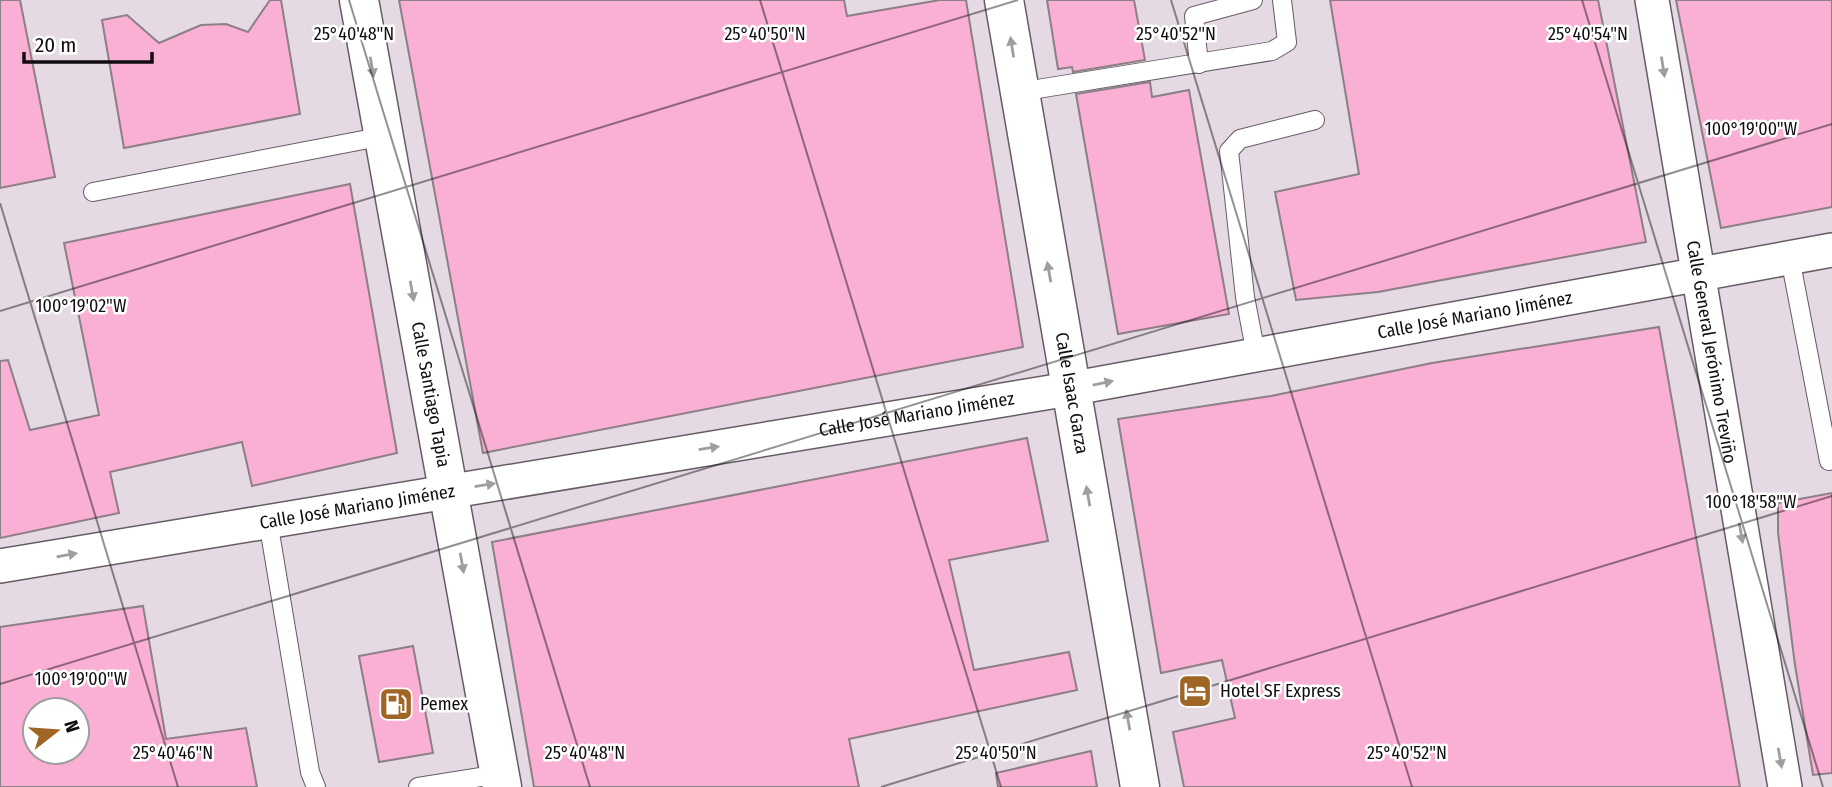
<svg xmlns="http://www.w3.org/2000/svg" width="1832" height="787" font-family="'Fira Sans Condensed',sans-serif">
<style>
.building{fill:#faafd5;stroke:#8c7f85;stroke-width:2;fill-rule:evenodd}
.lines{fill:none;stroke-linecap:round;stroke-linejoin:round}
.service-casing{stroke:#655c65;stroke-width:20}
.minor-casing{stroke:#655c65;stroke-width:36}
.tertiary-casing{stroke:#655c65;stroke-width:41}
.service{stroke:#fff;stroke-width:18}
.minor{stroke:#fff;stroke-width:33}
.tertiary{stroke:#fff;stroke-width:38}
.oneway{fill:#9f9e9f}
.ticks{fill:none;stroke:#100c10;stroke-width:2;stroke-opacity:0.45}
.labels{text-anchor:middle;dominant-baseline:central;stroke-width:5;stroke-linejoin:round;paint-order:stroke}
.street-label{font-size:18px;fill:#100c10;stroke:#fff}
.poi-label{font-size:18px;fill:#100c10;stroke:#fff;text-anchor:start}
.ticks-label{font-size:18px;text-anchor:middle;fill:#100c10;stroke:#fff;stroke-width:5;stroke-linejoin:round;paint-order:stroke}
</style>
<rect width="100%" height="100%" fill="#e5dae4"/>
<g class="building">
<polygon points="0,0 20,0 55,177 0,188"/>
<polygon points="270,0 281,0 300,114 124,148 102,20 127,15 159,43 201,25 226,24 248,32"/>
<polygon points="399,0 844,0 847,16 940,0 966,0 1023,347 483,453"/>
<polygon points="1047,0 1134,0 1145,60 1073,72 1072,67 1058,69"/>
<polygon points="1330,0 1598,0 1646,242 1378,292 1296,300 1275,192 1359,174"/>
<polygon points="1676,0 1832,0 1832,207 1721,228"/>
<polygon points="1150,82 1152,97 1189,90 1229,314 1118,334 1076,94"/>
<polygon points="350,184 397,453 252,486 242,442 110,472 119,513 0,538 0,361 8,360 30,430 99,415 64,243"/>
<polygon points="1659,327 1740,787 1184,787 1173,732 1235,718 1222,660 1161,673 1118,419 1271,396 1432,363"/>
<polygon points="1027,438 1048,541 949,560 974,670 1069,652 1077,690 849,739 859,787 534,787 492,542"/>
<polygon points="1832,493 1832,773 1813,775 1795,665 1778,533 1778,503"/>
<path d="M143,606l23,133 80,-11 11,59h-257v-160zM35,710h42v42h-42z"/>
<polygon points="413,646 433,753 379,762 359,656"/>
<polygon points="1091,751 1097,787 998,787 996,773"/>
</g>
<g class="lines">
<g class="service-casing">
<g id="service">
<polyline points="1199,64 1194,16 1253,0"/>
<polyline points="1019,92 1272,51 1287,42 1282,0"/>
<polyline points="93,192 384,136"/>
<polyline points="1790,258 1829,461"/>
<polyline points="1256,354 1245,297 1229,151 1240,139 1315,120"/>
<polyline points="268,521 310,772 316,787"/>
<polyline points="418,787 500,774"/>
</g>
</g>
<g class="minor-casing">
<g id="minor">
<path id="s1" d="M1652,0l133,787"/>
<path id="s2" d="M0,566l1069,-177 763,-139"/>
</g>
</g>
<g class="tertiary-casing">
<g id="tertiary">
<path id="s3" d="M359,0l143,787"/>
<path id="s4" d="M1004,0l136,787"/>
</g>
</g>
<use href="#service" class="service"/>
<use href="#minor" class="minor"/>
<use href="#tertiary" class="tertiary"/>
</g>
<defs><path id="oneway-solid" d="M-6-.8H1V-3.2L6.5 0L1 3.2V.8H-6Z" transform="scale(1.75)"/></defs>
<g class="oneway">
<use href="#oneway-solid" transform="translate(1012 47) rotate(-99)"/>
<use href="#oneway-solid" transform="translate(372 67) rotate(80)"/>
<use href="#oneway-solid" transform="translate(1663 67) rotate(81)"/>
<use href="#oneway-solid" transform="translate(1049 272) rotate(-100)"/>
<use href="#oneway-solid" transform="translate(412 291) rotate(80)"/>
<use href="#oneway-solid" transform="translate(1103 383) rotate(-11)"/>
<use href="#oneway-solid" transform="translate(709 448) rotate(-9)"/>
<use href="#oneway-solid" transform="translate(485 485) rotate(-9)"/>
<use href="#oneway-solid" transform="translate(1088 496) rotate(-100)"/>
<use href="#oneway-solid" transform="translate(1741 533) rotate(80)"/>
<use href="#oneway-solid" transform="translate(67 555) rotate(-10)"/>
<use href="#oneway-solid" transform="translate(462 563) rotate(80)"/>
<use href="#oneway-solid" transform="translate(1128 720) rotate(-100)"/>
<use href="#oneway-solid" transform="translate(1780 758) rotate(80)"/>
</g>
<path class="ticks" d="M349,0l241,787M760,0l241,787M1171,0l241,787M1582,0l241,787M0,203l178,584M0,311l1018,-311M0,684l1832,-560M881,787l951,-291"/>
<defs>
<g id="hotel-square" transform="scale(1.75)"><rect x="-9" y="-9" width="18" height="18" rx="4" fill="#9f6524" stroke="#fff"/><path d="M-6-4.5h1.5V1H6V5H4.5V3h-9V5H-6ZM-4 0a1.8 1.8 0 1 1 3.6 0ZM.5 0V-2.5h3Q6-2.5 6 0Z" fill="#fff"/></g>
<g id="fuel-square" transform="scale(1.75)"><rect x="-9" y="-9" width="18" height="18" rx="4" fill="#9f6524" stroke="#fff"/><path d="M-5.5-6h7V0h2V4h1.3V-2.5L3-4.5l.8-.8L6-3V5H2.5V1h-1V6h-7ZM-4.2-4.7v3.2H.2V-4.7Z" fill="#fff"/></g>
</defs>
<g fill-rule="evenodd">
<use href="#hotel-square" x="1195" y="691"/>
<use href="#fuel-square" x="396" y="704"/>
</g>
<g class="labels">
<g class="street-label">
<text stroke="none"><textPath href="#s2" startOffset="1496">Calle José Mariano Jiménez</textPath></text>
<text stroke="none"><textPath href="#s1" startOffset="357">Calle General Jerónimo Treviño</textPath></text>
<text stroke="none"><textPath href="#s3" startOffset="401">Calle Santiago Tapia</textPath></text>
<text stroke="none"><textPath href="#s4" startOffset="399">Calle Isaac Garza</textPath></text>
<text stroke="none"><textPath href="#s2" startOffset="929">Calle José Mariano Jiménez</textPath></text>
<text stroke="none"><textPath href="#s2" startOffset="362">Calle José Mariano Jiménez</textPath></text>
</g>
<g class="poi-label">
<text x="1220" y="691">Hotel SF Express</text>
<text x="420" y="704">Pemex</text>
</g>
</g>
<g class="ticks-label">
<text x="354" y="40">25°40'48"N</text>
<text x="765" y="40">25°40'50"N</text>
<text x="1176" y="40">25°40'52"N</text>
<text x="1588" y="40">25°40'54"N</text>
<text x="1751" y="135">100°19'00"W</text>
<text x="81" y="312">100°19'02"W</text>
<text x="1751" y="508">100°18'58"W</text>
<text x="81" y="685">100°19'00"W</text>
<text x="173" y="759">25°40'46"N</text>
<text x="585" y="759">25°40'48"N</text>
<text x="996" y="759">25°40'50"N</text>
<text x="1407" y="759">25°40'52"N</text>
</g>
<g transform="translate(56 731) rotate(73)"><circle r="33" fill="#ffffff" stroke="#9f9e9f" stroke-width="2"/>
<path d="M0-5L12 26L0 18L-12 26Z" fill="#9f6524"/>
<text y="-10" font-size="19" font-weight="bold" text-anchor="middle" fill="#100c10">N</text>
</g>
<path d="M24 52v10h128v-10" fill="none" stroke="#100c10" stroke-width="3.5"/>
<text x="35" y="52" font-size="21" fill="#100c10" stroke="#ffffff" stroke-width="5" paint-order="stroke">20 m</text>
</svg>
